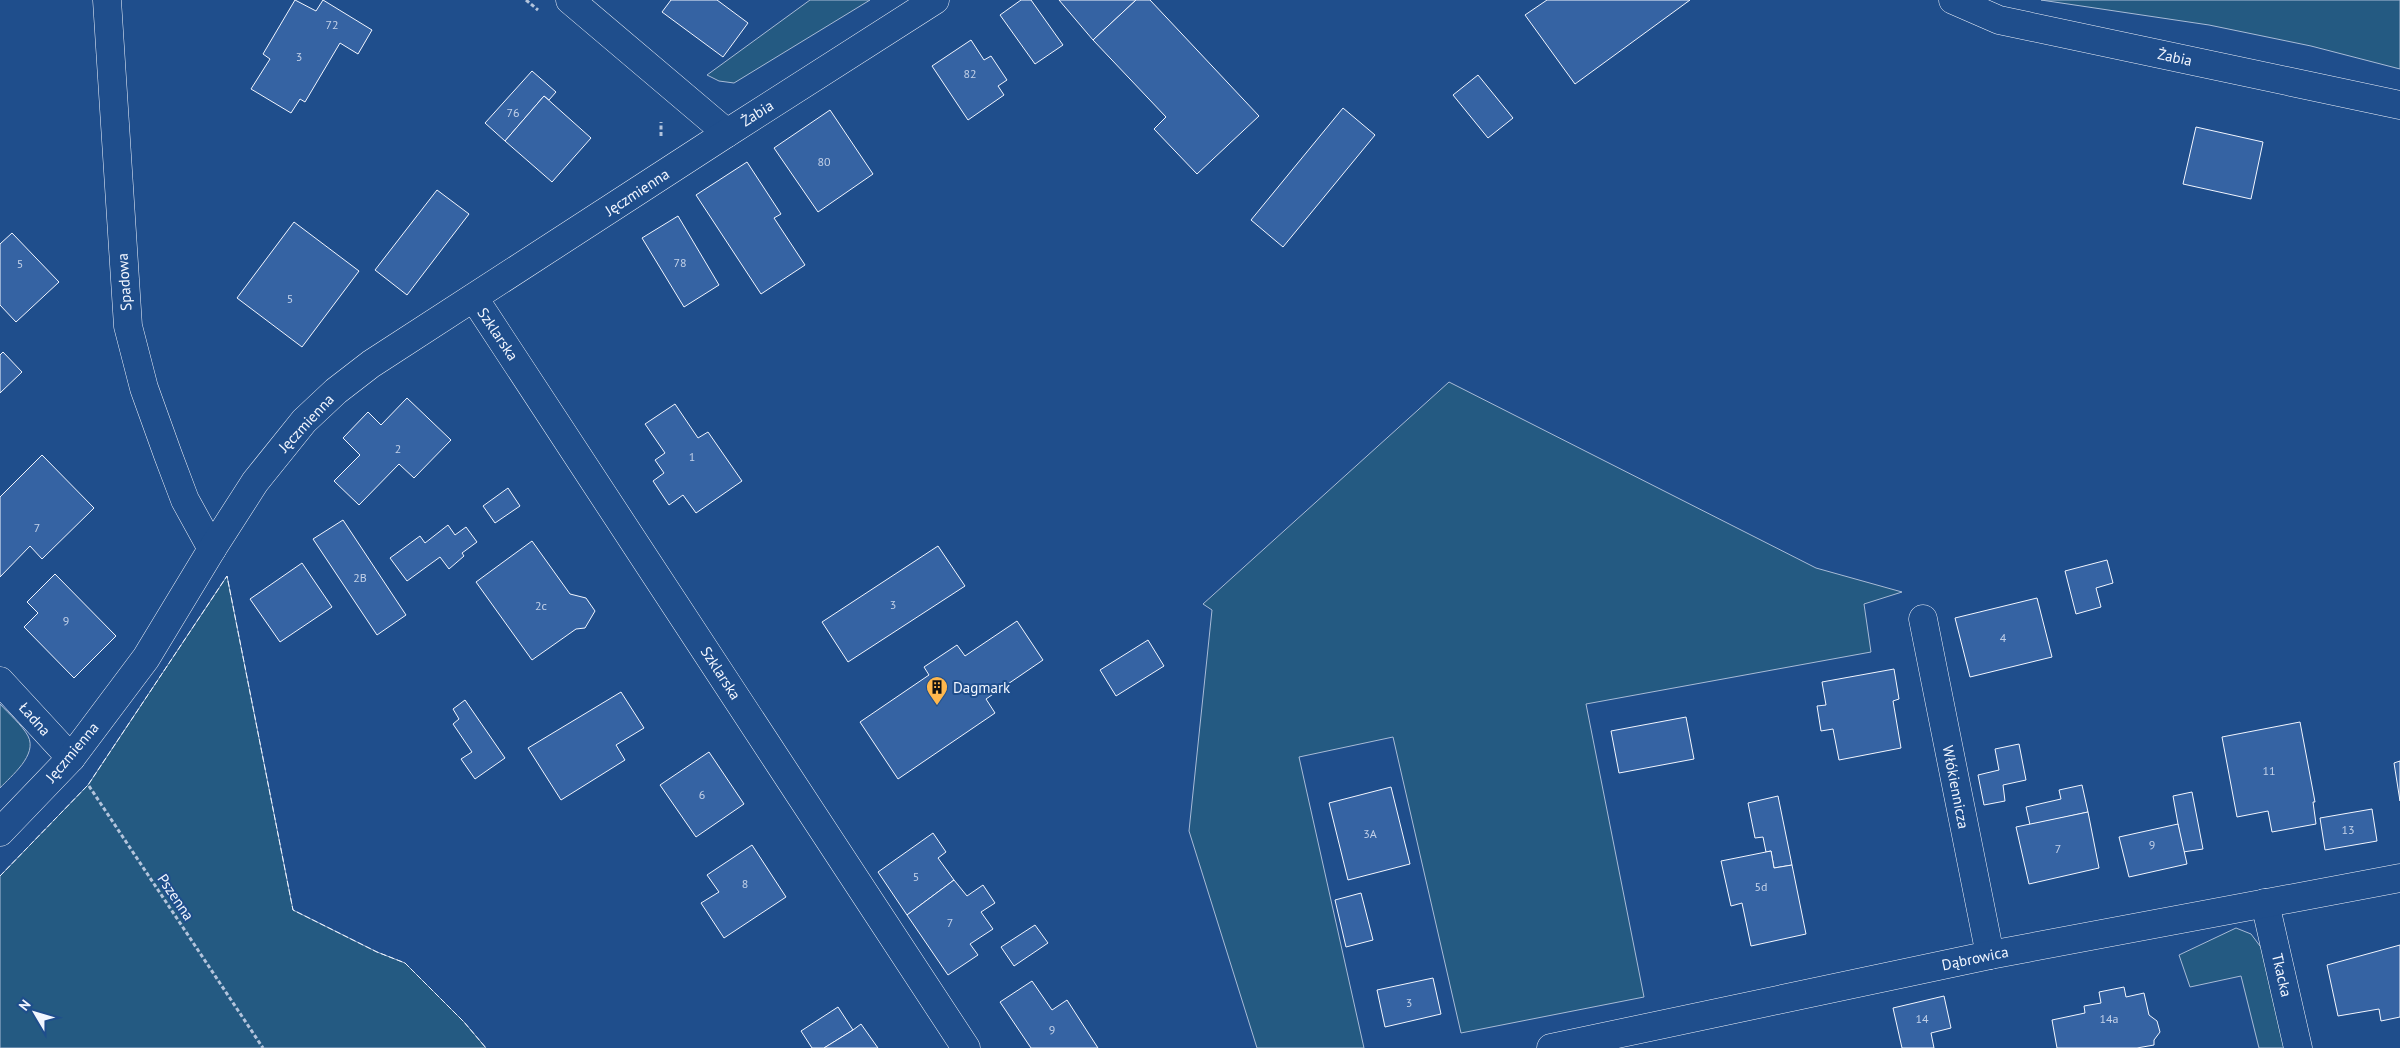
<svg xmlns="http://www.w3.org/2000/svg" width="2400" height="1048" font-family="'PT Sans',sans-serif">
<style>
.green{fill:#245a82;stroke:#a8bbd7}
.building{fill:#3563a3;stroke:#f2f6ff}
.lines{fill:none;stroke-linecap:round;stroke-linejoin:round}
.minor-casing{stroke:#f2f6ff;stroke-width:29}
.path{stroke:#b3c4dc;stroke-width:3;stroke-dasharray:4 2.5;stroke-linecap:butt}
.minor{stroke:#1f4e8c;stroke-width:28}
.fence{stroke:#f2f6ff;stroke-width:1;stroke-dasharray:6 2.5;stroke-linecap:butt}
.labels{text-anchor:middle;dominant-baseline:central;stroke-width:4;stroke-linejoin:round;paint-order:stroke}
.number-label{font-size:12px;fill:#c3d1e8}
.street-label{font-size:15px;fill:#f2f6ff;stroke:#1f4e8c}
.poi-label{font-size:15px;fill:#f2f6ff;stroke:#1f4e8c;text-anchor:start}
</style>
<rect width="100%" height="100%" fill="#1f4e8c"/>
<g class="green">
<polygon points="810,0 870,0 734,83 719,81 707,75"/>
<polygon points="2041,0 2400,0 2400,69 2311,46 2209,25"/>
<polygon points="1449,382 1816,568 1902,592 1864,604 1871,652 1586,704 1644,997 1461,1033 1393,737 1299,757 1364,1048 1257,1048 1189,831 1212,610 1203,604"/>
<polygon points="227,576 293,910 377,952 405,963 464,1022 486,1048 0,1048 0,876 88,785"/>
<path d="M0,704c9,10 22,21 28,32 10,19 -17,40 -28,52z"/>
<polygon points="2236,928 2251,934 2263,950 2289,1048 2259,1048 2241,976 2190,987 2179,955"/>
</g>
<g class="building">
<polygon points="295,0 316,11 323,0 372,30 358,54 340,43 305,102 300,99 291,113 251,89 270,59 263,54"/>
<polygon points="671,0 717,0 748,23 723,57 662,12"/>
<polygon points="1021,0 1031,0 1063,45 1035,64 1000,15"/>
<polygon points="1059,0 1136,0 1093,40"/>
<polygon points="1136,0 1150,0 1259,116 1197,174 1154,129 1166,117 1093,40"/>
<polygon points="1547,0 1690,0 1575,84 1525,15"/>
<polygon points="971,40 984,60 991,56 1007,80 998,86 1004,95 968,120 932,66"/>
<polygon points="532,71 556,92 549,100 544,96 505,141 485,123"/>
<polygon points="1478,75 1513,118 1488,138 1453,95"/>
<polygon points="544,96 591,138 552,182 505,141"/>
<polygon points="1343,108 1375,135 1283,247 1251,220"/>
<polygon points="830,110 873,174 818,212 774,148"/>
<polygon points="2196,127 2263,142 2251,199 2183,184"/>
<polygon points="747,162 781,214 774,218 805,265 761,294 696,195"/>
<polygon points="437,190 469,214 407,295 375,270"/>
<polygon points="678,216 719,285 684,307 642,238"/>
<polygon points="294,222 359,271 302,347 237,298"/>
<polygon points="12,233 59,282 16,322 0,305 0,244"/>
<polygon points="3,352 22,372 0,393 0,355"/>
<polygon points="407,398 451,440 414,478 399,464 359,505 334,481 360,455 343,438 368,412 381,425"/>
<polygon points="675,404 698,438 708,432 742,481 696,513 683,495 669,505 653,481 664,473 655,460 665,453 645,424"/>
<polygon points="42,455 94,508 42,559 30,546 0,577 0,497"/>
<polygon points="508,488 520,506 495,523 483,506"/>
<polygon points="343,520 406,615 377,635 313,539"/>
<polygon points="448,525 455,535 466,527 477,542 462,553 464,556 449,569 440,557 407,581 390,558 420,536 425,543"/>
<polygon points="532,541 570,594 586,598 595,611 585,628 576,629 532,660 476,582"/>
<polygon points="938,546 965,586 848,662 822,622"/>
<polygon points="2107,560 2113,583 2096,588 2101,607 2076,614 2065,571"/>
<polygon points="302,563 332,607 280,642 250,599"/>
<polygon points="55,574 116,636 74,678 24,627 38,613 27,602"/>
<polygon points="2037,598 2052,657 1970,677 1955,618"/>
<polygon points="1017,621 1043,660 986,699 995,713 898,779 860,722 929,675 924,667 957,645 965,656"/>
<polygon points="1148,640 1164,666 1116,696 1100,670"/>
<polygon points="1894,669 1899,699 1893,701 1901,748 1839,760 1833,729 1821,731 1817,706 1826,705 1822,682"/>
<polygon points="621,692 644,728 616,745 625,760 561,800 528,748"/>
<polygon points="465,700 505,758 475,779 461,759 472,752 453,724 459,719 453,709"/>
<polygon points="1686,717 1694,759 1619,773 1611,731"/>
<polygon points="2300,722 2315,802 2313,802 2316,824 2272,832 2268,811 2237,817 2222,737"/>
<polygon points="2019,744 2026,780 2003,785 2005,801 1984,805 1978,775 1999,770 1995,749"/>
<polygon points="709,752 744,804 696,837 660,785"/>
<polygon points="2400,761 2400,801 2394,763"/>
<polygon points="2082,785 2088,812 2030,825 2026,807 2061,799 2059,790"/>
<polygon points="1391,787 1410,864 1348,880 1329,803"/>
<polygon points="2192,792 2203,849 2183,852 2173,796"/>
<polygon points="1778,796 1792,865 1774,868 1771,851 1766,852 1763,837 1755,838 1748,803"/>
<polygon points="2372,809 2377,841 2325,850 2320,818"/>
<polygon points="2088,812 2099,868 2029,884 2016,827"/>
<polygon points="2178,824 2187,864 2129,877 2119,837"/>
<polygon points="933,833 946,852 938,858 954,880 907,915 878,872"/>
<polygon points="752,845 786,897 724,938 701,903 719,892 707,875"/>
<polygon points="1771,851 1774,868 1792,865 1806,934 1751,946 1742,903 1731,906 1721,861"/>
<polygon points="954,880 967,896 983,885 995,903 981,912 993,929 970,944 978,955 948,975 907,915"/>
<polygon points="1361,893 1373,940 1346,947 1335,900"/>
<polygon points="1035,925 1048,943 1014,966 1001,947"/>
<polygon points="2400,945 2400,1017 2381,1021 2379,1009 2338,1016 2327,965"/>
<polygon points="1433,978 1441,1014 1385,1027 1377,990"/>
<polygon points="1032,981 1052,1010 1067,1000 1098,1048 1031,1048 1000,1002"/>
<polygon points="2124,987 2126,997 2144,993 2149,1015 2157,1021 2160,1032 2154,1040 2154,1045 2137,1048 2057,1048 2052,1020 2085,1013 2084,1006 2101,1003 2099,992"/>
<polygon points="1944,996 1951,1028 1931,1033 1934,1048 1902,1048 1893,1008"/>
<polygon points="838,1007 853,1030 824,1048 812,1048 801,1031"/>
<polygon points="861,1024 878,1048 824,1048 853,1030"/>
</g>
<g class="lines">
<g class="minor-casing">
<g id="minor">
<polyline points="107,0 128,326 144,388 168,455 185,500 212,549"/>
<polyline points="570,0 727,133"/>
<polyline points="1953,0 1999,20 2400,105"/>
<polyline points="474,298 966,1048"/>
<polyline points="1923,619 1990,955"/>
<polyline points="0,681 71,758"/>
<polyline points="0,832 71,758 146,658 212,549 255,482 304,421 336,391 371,364 727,133 935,0"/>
<polyline points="2265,903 2298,1048"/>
<polyline points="1551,1048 1990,955 2400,878"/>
</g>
</g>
<g class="path">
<polyline points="526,0 538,10"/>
<polyline points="661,136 661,122"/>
<polyline points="89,786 263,1048"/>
</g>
<use href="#minor" class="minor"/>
<polyline class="fence" points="0,876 88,785 227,576 293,910 377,952 405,963 464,1022 486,1048"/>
</g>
<defs>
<g id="building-pin" transform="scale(1.125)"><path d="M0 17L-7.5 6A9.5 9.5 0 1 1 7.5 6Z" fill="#ffb74d" stroke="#1f4e8c"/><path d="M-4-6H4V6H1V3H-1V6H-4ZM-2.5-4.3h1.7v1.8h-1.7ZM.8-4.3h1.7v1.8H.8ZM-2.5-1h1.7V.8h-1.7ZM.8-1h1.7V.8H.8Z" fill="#111"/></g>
</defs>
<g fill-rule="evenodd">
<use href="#building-pin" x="937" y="687"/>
</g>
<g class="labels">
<g class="number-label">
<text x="332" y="24">72</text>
<text x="299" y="56">3</text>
<text x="970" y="73">82</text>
<text x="513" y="112">76</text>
<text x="824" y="161">80</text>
<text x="680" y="262">78</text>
<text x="20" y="263">5</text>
<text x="290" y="298">5</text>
<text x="398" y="448">2</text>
<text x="692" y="456">1</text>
<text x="37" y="527">7</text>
<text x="360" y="577">2B</text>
<text x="893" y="604">3</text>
<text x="541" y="605">2c</text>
<text x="66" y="620">9</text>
<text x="2003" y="637">4</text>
<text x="2269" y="770">11</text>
<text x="702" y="794">6</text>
<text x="2348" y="829">13</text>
<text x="1370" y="833">3A</text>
<text x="2152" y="844">9</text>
<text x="2058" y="848">7</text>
<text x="916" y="876">5</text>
<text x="745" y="883">8</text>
<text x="1761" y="886">5d</text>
<text x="950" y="922">7</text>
<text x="1409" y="1002">3</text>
<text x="1922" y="1018">14</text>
<text x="2109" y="1018">14a</text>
<text x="1052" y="1029">9</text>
</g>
<g class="street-label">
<text transform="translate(2175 57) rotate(12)">Żabia</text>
<text transform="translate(757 113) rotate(-32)">Żabia</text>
<text transform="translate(637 192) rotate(-33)">Jęczmienna</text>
<text transform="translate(124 282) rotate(-94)">Spadowa</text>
<text transform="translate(498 334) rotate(56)">Szklarska</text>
<text transform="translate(306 423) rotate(-47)">Jęczmienna</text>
<text transform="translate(721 673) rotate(57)">Szklarska</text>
<text transform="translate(35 719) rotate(48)">Ładna</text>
<text transform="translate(72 752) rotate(-50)">Jęczmienna</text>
<text transform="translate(1956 787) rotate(79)">Włókiennicza</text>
<text transform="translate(176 897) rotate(56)">Pszenna</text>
<text transform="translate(1975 958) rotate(-12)">Dąbrowica</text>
<text transform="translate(2282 975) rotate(77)">Tkacka</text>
</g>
<g class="poi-label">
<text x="953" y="687">Dagmark</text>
</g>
</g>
<g transform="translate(35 1013) rotate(308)" stroke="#1f4e8c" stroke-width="4" paint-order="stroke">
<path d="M0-4L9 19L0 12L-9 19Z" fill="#f2f6ff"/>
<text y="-8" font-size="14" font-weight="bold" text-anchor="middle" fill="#f2f6ff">N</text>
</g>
</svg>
